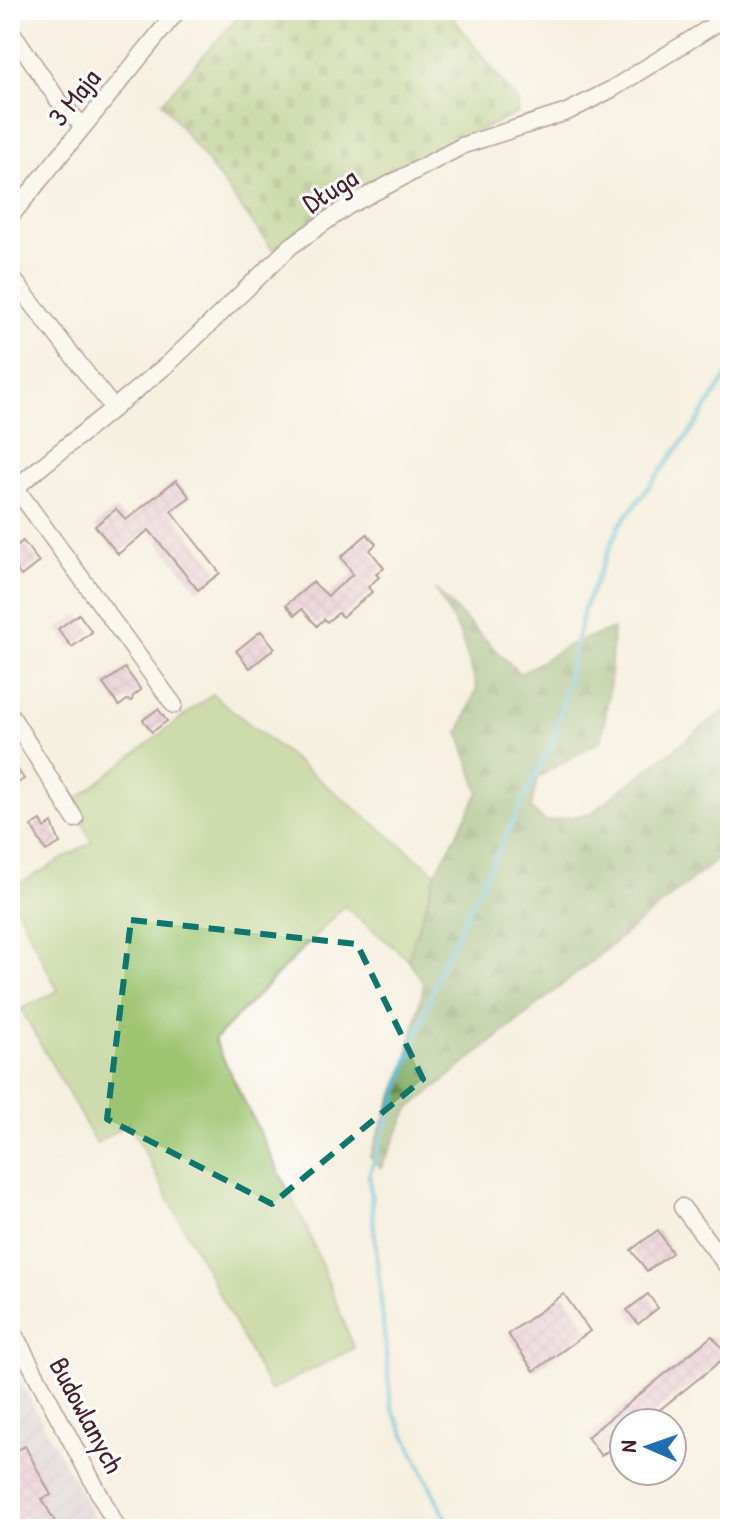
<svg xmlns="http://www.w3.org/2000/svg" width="740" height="1539" font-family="'Patrick Hand',sans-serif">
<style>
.industrial{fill:url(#industrial-furrows)}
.green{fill:#9dc46f;stroke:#74724d;stroke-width:2}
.forest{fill:url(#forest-firs);stroke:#646446;stroke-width:2}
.cemetery{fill:url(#cemetery-stones);stroke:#74724d;stroke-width:2}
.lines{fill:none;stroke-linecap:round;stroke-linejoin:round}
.stream{stroke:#58b8d6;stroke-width:5}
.building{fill:url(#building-cross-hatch)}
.minor-casing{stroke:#643e46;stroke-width:19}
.minor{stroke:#fff;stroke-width:16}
.marked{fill:none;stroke:#0f766e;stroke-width:6;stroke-dasharray:16 10;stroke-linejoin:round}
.labels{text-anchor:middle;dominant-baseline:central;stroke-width:6;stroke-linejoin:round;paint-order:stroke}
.street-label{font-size:28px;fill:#4a1f2b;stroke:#fff}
</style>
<defs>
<pattern id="industrial-furrows" width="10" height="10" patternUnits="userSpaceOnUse" patternTransform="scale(2)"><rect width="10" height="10" fill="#c9bfd7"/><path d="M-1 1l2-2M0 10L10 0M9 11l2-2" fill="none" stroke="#aea4b9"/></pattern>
<pattern id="forest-firs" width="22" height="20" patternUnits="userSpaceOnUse" patternTransform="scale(2)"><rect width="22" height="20" fill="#7eaa62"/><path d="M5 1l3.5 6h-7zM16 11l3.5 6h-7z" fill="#698a51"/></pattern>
<pattern id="cemetery-stones" width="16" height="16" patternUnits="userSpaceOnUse" patternTransform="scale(2)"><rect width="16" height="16" fill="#9dc46f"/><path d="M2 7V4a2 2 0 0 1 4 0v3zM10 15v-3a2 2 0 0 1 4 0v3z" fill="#829f5b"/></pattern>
<pattern id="building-cross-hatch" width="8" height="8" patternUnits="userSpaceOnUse" patternTransform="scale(2)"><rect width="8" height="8" fill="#e1b2d6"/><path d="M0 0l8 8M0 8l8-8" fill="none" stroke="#b890ae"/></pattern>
</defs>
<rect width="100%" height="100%" fill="#fff"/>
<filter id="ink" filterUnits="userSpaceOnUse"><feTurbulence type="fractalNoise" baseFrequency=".0125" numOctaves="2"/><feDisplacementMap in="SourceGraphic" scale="16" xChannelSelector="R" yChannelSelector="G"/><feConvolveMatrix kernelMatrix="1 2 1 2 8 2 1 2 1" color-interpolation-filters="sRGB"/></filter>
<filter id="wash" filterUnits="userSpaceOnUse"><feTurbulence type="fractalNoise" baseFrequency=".006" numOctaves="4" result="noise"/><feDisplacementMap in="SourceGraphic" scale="32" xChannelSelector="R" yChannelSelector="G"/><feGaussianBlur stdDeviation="1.8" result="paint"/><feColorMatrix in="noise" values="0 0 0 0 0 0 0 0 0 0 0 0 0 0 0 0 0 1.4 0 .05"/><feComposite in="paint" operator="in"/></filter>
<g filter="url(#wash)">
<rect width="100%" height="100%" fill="#f6f0e0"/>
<polygon class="industrial" points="10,1363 78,1488 100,1529 10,1529"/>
<polygon class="green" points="212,694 436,873 408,959 344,906 214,1040 308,1231 354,1348 270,1391 129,1123 96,1143 21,1009 58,991 10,894 10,889 92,842 73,802"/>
<polygon class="forest" points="435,589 520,674 570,644 613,629 610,683 602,740 537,778 531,809 546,822 591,813 730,706 730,849 409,1109 381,1168 370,1156 407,1061 424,984 408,959 436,873 479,792 459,733 477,688 460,634"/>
<path class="cemetery" d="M244,10h203l71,92v11c-86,38 -172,79 -245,137l-111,-148z"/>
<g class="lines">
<polyline class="stream" points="451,1529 391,1406 369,1175 441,966 554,739 584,609 619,526 694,427 730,371"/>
</g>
<g id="blocks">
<g class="building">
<polygon points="176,480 190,497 171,511 220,573 198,590 149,530 118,554 95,526 116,509 126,520"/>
<polygon points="367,534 376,544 370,550 384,568 376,574 379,577 368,587 372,592 342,617 338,613 327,622 324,619 317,626 302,609 295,615 286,605 313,582 328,596 353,574 341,557"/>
<polygon points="23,541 39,562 21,576 10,561 10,551"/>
<polygon points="79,614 92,632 72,647 58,629"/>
<polygon points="261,631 275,648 250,668 236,651"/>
<polygon points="125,668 141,690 133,696 132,701 127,700 119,706 103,684"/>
<polygon points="158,709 167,721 152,732 143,720"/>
<polygon points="10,757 24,779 10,788"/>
<polygon points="41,820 45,828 52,823 60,843 46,851 31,826"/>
<polygon points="658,1230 672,1253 647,1271 631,1250"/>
<polygon points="564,1294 590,1331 534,1371 508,1334"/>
<polygon points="648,1294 658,1308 638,1324 627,1310"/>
<polygon points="712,1336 728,1355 643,1423 624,1423 624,1438 601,1456 587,1437"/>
<polygon points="25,1446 51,1495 42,1499 59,1529 22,1529 14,1515 10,1517 10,1454"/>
</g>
</g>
</g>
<g filter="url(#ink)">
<use href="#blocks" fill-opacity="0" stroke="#643e46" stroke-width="2"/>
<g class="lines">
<g class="minor-casing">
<g id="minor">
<polyline points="10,29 58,100 83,126"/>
<polyline points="10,217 178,10"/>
<polyline points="10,275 114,409"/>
<polyline points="15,487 174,705"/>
<polyline points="10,492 168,364 291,246 348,206 464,145 567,112 612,89 730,15"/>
<polyline points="10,714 75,819"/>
<polyline points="682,1207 730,1270"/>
<polyline points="10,1326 118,1529"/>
</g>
</g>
<use href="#minor" class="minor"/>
</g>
</g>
<path d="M0 0H740V1539H0ZM131,920l226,24 66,135 -151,125 -165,-85z" fill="#f6f0e0" fill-opacity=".55" fill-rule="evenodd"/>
<path class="marked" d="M131,920l226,24 66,135 -151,125 -165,-85z"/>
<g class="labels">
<g class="street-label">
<text transform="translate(74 97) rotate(-51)">3 Maja</text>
<text transform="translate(330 190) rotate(-32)">Długa</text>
<text transform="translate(87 1415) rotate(62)">Budowlanych</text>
</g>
</g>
<rect width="740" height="1539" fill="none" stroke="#fff" stroke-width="40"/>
<g transform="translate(648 1447) rotate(272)"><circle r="38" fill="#ffffff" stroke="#b7a5aa" stroke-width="2"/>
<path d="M0-6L14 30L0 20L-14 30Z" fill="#1f6fb2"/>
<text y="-12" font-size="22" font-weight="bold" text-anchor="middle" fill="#4a1f2b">N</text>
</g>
</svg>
